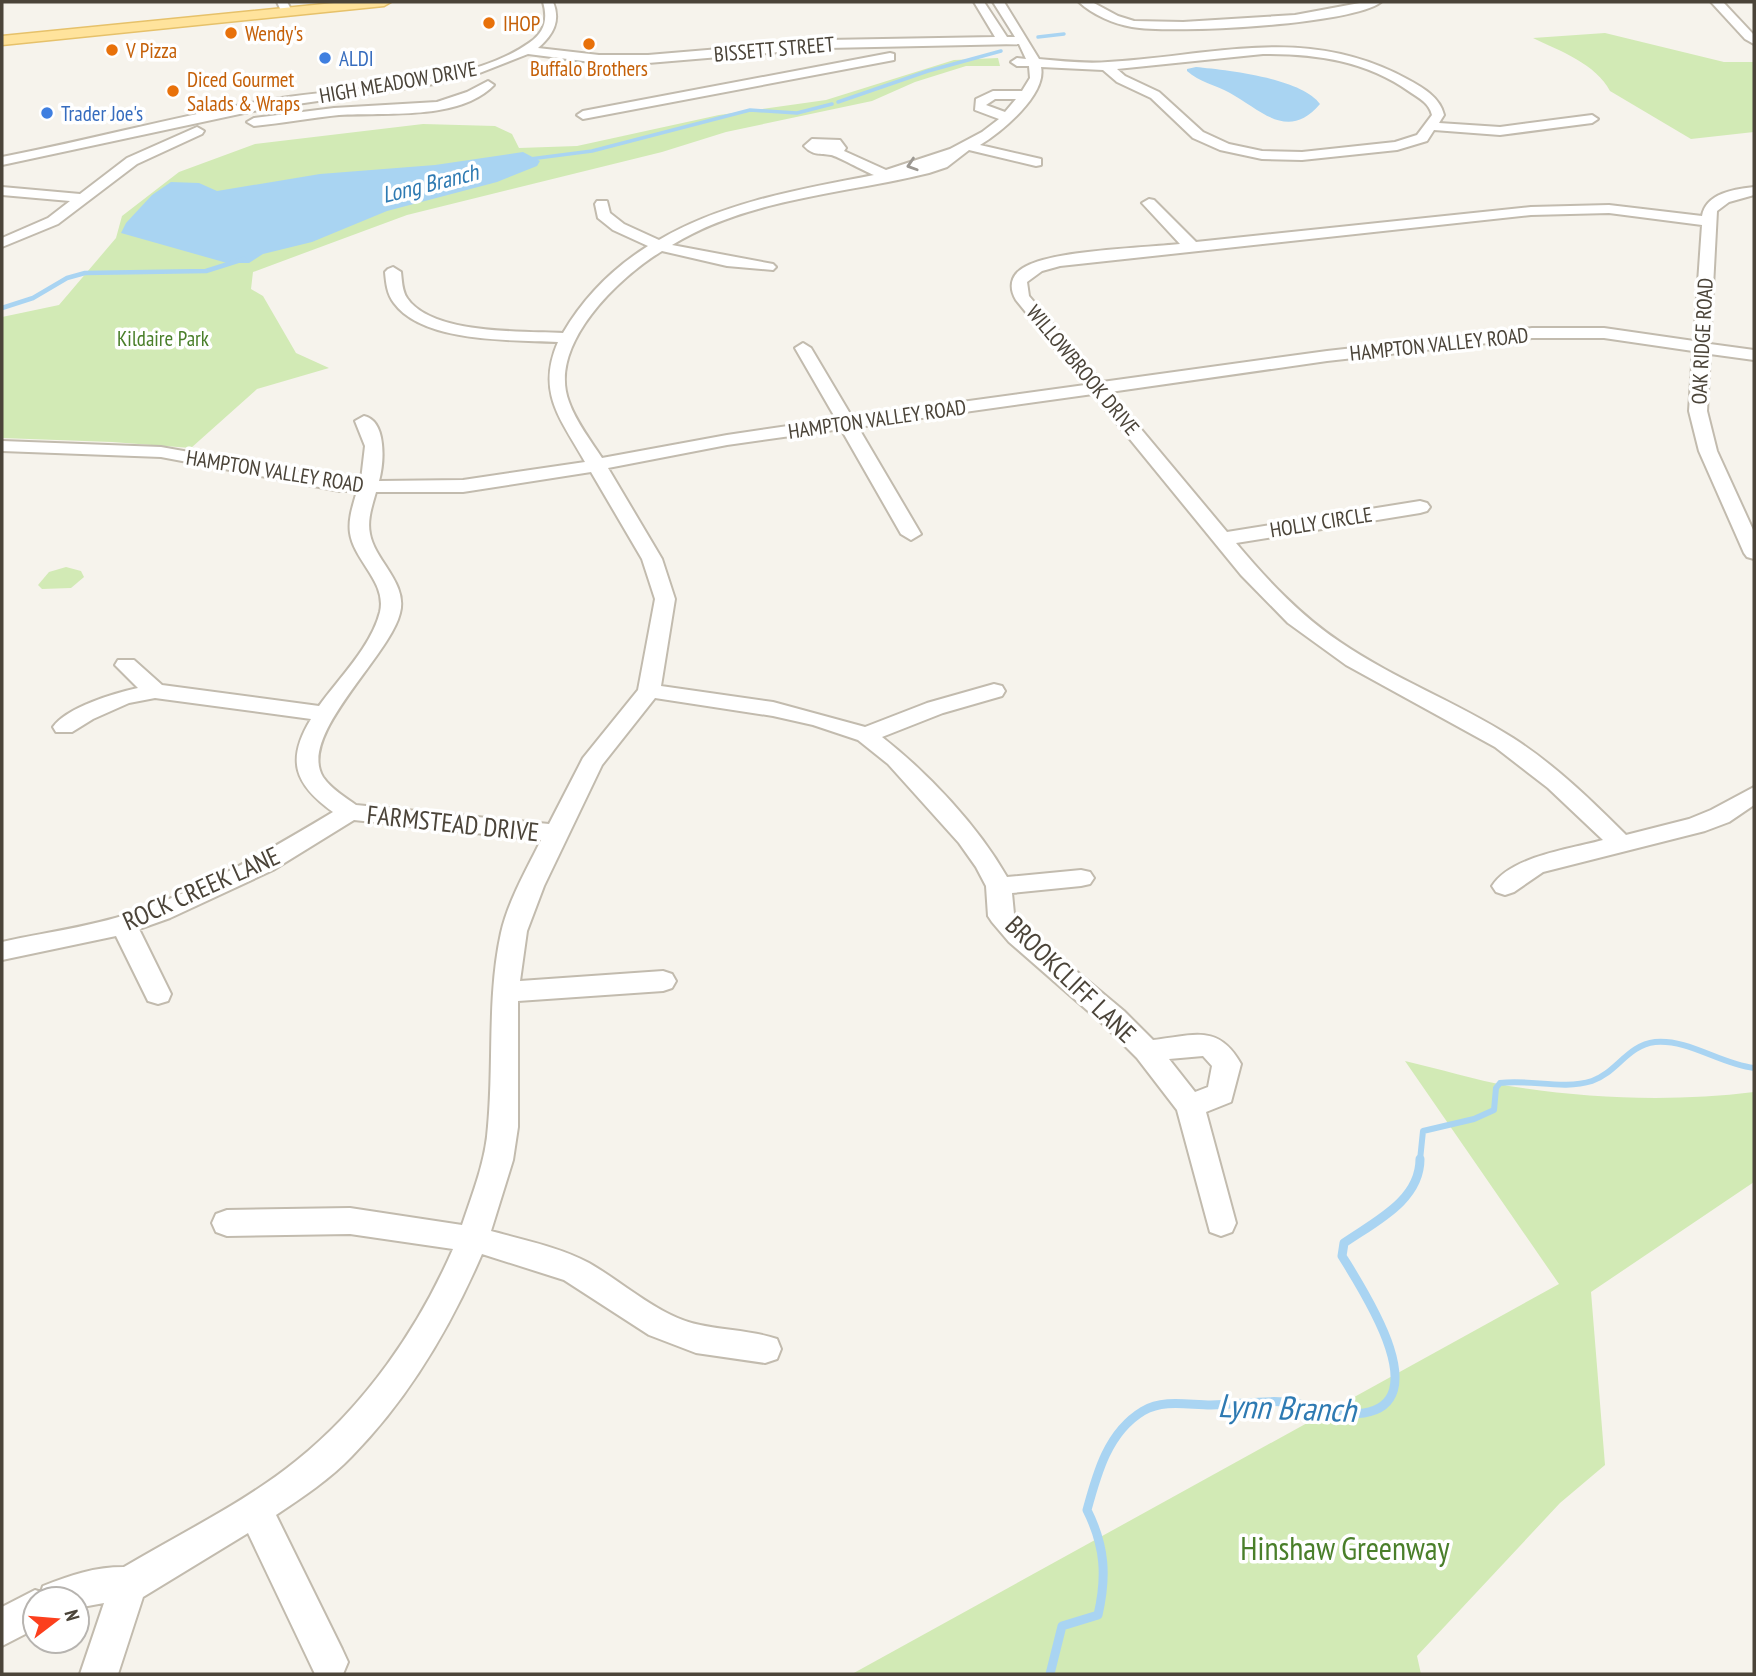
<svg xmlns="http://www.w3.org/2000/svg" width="1756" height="1676" font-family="'PT Sans Narrow',sans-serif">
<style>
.green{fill:#d2eab5}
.water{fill:#a9d4f2}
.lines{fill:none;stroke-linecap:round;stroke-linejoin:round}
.stream-far3{stroke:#a9d4f2;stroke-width:3.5}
.stream-far2{stroke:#a9d4f2;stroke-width:4.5}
.stream-far1{stroke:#a9d4f2;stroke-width:6}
.stream{stroke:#a9d4f2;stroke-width:9}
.minor-casing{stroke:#c2bbae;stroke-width:4}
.major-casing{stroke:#e6c16a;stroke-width:3}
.minor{fill:#fff;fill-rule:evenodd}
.major{fill:#ffe39c;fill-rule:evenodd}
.oneway{stroke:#9c9892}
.food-dot{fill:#e8710a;stroke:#fff;stroke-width:2.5}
.shop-dot{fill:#3f7fe0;stroke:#fff;stroke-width:2.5}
.labels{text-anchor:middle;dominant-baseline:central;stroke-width:7;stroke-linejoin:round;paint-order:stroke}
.far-food-label{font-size:21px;fill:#c56008;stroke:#fff;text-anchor:start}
.far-street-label{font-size:21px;fill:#4b4439;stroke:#fff}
.far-shop-label{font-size:21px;fill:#366cbe;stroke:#fff;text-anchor:start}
.far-park-label{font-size:21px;fill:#4a7f2a;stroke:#fff}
.far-water-label{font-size:23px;font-style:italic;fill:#2e7ab2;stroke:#fff}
.street-label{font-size:26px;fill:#4b4439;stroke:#fff}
.near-park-label{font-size:32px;fill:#4a7f2a;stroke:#fff}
.near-water-label{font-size:33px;font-style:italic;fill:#2e7ab2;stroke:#fff}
</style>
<rect width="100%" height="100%" fill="#f6f3ec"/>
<g class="green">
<path d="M1605,33l119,29h30v70l-63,7 -81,-48c-14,-27 -50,-40 -77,-53z"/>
<polygon points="998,58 1000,66 966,66 915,82 872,101 726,132 662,152 407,215 253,272 251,289 263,296 296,353 329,368 257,389 191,448 112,442 2,438 2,317 59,305 116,238 122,216 179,172 255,144 423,124 495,126 512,134 519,148 577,146 719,115 826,100 954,60"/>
<polygon points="66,567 81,571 84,577 71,588 42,589 38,585 49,572"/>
<path d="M1405,1061c35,8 70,19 104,25 81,13 164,16 245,6v90l-163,110 14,173 -45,38 -143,153 4,18h-569l707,-390z"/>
</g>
<g class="water">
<path d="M1196,67c30,3 106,11 124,37 -32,38 -59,6 -90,-11 -14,-8 -31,-11 -43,-22v-2z"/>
<polygon points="523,152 540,161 537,166 497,182 387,211 312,242 263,254 249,263 227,263 121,233 126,223 152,195 171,182 199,183 217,191 320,174 435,165"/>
</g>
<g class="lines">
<g class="stream-far3">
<polyline points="1038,37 1064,34"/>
<polyline points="838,102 928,71 1001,51"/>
<polyline points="530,159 592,151 750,110 797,113 832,104"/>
</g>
<polyline class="stream-far2" points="2,308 33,298 67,278 85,273 206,271 244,259"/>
<path class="stream-far1" d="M1420,1160l3,-29 51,-12 20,-9 2,-22 4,-5c30,-4 63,7 92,-2 24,-8 36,-36 63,-39 34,-3 65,22 99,26"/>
<path class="stream" d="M1050,1674l12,-48 36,-11c9,-39 7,-69 -11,-105 10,-37 21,-78 56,-99 21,-12 45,-6 68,-6 24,0 49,-5 74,-3 26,2 52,15 79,11 73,-12 -3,-126 -22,-157l2,-13c30,-21 76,-42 76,-84"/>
<g class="minor-casing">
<g id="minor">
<polygon points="277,2 287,2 292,11 290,13 282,13"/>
<path d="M543,2h10c8,19 0,33 -15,46l61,7h49l179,-15 168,-3 -21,-35h10l23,35h8l-22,-35h11l35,57c23,2 46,5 69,3 107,-6 198,-38 299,17 15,8 33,18 37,36l-5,8 61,4 92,-12 6,4 -6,4 -92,12 -66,-5 -7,11 -30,9 -95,10 -40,-1 -42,-9 -27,-12 -42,-40 -34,-16 -14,-12 -62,-3c6,28 -40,65 -61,78l61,14v6l-5,1 -67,-16 -22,17 -18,6c-85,21 -180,25 -257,72l101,19 3,3 -3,3 -46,-4 -65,-15c-43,26 -115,94 -93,151 7,20 22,39 33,56l125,-23 109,-16 -41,-71 8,-5 8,5 41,69 233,-32 -69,-85c-7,-12 -6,-24 7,-32 28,-18 121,-20 157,-24l-38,-41 7,-4 5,1 42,42 335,-35 78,-2 93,11c4,-23 33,-27 52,-29v8l-25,7 -12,9 -7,133 44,6v10l-44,-6 -3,57 10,40 37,81v27l-7,-2 -3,-4 -45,-102 -10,-40 4,-60 -89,-13h-72l-205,23 -217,31 117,140 193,-31 7,2 3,4 -3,4 -7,2 -184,30c31,37 64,72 104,99 54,37 117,60 173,96 42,27 78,62 113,97l63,-16 22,-9 43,-23v18l-25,17 -24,9 -162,41 -29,20 -9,3 -9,-3 -4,-6c19,-30 79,-37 111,-46l-55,-52 -53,-41 -149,-82 -58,-42 -47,-48 -148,-181 -235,33 63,107 -10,6 -10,-6 -60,-105 -114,16 -119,23 54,91 13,40 -14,87 112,16 92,25 62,-24 67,-19 8,2 3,5 -3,5 -59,17 -61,24c46,36 96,89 125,140l74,-7 9,2 4,6 -4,6 -9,2 -69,7 2,21 13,16 97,81 29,29c40,-4 65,-17 88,24l-10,38 -25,10 30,111 -4,9 -11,4 -11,-4 -33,-122 -40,-52 -33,-33 -95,-83 -17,-20 -4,-6 -2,-30 -10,-19 -17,-24 -71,-79 -30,-24 -45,-15 -40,-9 -118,-18 -53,67 -58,121 -17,45 -7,50 143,-10 9,3 4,7 -4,7 -9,3 -145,10v126l-5,33 -22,71c32,9 68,16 98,32 28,16 53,38 82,52 33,17 71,12 106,24l4,10 -4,10 -12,4 -69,-10 -47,-18 -85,-55 -82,-26c-32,74 -73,144 -130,202 -22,23 -49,41 -76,59l66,134 6,13 -5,12h-28l-67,-141 -105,64 -25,77h-38l24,-71 -27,5v-9h-42v30l-33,17v-39l33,-17 6,2 2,-6c28,-11 51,-19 81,-19 57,-34 120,-64 172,-106 69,-55 122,-132 157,-212l-103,-15 -123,2 -11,-4 -4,-9 4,-9 11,-4 123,-2 112,17c11,-33 24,-65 26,-99 6,-64 -1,-129 13,-193 7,-32 26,-64 40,-93l-187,-20 -81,50 -103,48 -31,11 32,65 -3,7 -10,3 -10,-3 -32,-65 -114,24v-18c39,-9 81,-14 120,-26 75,-23 144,-64 211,-104 -39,-28 -47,-52 -22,-93l-156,-21 -26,5 -36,16 -21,13h-16l-3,-5c14,-20 62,-34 85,-39l-23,-23 3,-5h16l28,25 157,21c20,-28 52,-59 61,-94 7,-30 -26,-51 -30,-79 -2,-14 3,-28 7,-42h-17l-179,-34 -159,-6v-10l159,6 179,32 21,1 4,-34 -10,-25 9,-5c23,5 20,47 15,65l84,-1 122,-18c-24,-43 -49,-69 -27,-120 -45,-2 -135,1 -164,-39 -7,-9 -8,-20 -9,-31l3,-3 5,-2 8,5c1,8 1,19 6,26 25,37 117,33 156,35 21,-36 50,-65 85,-87l-35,-16 -15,-12 -3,-14 2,-3h10l3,12 14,11 35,16c64,-38 143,-51 215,-65 -10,-4 -37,-19 -43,-20 -11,-2 -18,1 -27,-9l8,-7 28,1 6,8 -2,3 42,19 64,-21 32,-17 17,-13 -24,-9 1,-11 17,-8h29l8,-13 -1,-12h-12l-6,-4 6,-4 9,1 -7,-15 -192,4 -179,15h-49l-71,-9 -56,22 -38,8 -171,25 -261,56v-8c87,-17 172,-40 259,-56 79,-14 203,-12 268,-58 16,-11 19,-24 14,-41zM1263,54c53,0 102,6 147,38 9,6 19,11 22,23l-15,20 -22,7 -93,10 -40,-1 -33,-7 -26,-12 -44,-40 -34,-16 -8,-7zM995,99h21l-11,13 -19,-7zM1609,213l93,12 -8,116 -90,-13h-72l-205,23 -225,31 -73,-86 -2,-14 15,-11 18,-5 471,-51zM591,472l51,87 13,40 -17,91 -55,68 -34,66 -193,-19c-11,-8 -25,-16 -33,-28 -26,-42 67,-121 77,-164 8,-30 -25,-52 -30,-79 -3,-14 2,-28 6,-42h87zM1203,1056l9,10 -4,21 -13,5 -26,-33z"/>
<path d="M1079,2h13l26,14 16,5 49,1 112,-7 70,-13h16c-29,23 -209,32 -249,25 -18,-3 -39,-12 -53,-25z"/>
<polygon points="1711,2 1723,2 1754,35 1754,44 1745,39"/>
<polygon points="890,53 894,54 894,60 583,119 577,115 583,111"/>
<path d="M488,81l6,4c-35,36 -109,27 -155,30 -28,3 -56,8 -85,11l-7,-4 7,-4 80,-10 103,-6 30,-10z"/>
<polygon points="197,127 204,131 202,134 137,164 58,224 2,247 2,238 48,218 70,201 2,195 2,187 80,194 127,158"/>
</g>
</g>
<g class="major-casing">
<polygon id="major" points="344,2 391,2 384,6 2,45 2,36"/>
</g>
<use href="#minor" class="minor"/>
<use href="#major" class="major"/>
</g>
<defs><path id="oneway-chevron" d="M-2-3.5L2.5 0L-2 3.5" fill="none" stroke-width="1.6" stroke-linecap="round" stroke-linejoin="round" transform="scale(1.75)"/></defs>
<use class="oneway" href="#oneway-chevron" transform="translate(912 165) rotate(162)"/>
<g class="food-dot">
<circle cx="489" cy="23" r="7"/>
<circle cx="231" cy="33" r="7"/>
<circle cx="589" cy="44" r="7"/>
<circle cx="112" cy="50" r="7"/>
<circle cx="173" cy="91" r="7"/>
</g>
<g class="shop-dot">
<circle cx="325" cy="58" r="7"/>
<circle cx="47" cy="113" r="7"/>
</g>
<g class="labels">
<g class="far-food-label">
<text x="503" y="23">IHOP</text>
<text x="245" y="33">Wendy's</text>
<text x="126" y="50">V Pizza</text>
<text x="589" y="68" text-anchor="middle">Buffalo Brothers</text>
<text x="187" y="79">Diced Gourmet<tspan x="187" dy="24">Salads &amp; Wraps</tspan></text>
</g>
<g class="far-street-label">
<text transform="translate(774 49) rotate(-5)">BISSETT STREET</text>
<text transform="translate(398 82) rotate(-10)">HIGH MEADOW DRIVE</text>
<text transform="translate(1702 341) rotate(-87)">OAK RIDGE ROAD</text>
<text transform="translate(1439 344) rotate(-6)">HAMPTON VALLEY ROAD</text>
<text transform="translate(1083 370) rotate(50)">WILLOWBROOK DRIVE</text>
<text transform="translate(877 419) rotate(-8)">HAMPTON VALLEY ROAD</text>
<text transform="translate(275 471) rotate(9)">HAMPTON VALLEY ROAD</text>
<text transform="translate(1321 522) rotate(-9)">HOLLY CIRCLE</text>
</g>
<g class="far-shop-label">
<text x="339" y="58">ALDI</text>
<text x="61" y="113">Trader Joe's</text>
</g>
<g class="far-park-label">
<text x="163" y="338">Kildaire Park</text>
</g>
<g class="far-water-label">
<text transform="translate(430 183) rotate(-14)">Long Branch</text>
</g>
<g class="street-label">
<text transform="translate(453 823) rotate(6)">FARMSTEAD DRIVE</text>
<text transform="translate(201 888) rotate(-24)">ROCK CREEK LANE</text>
<text transform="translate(1071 979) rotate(44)">BROOKCLIFF LANE</text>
</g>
<g class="near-park-label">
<text x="1345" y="1548">Hinshaw Greenway</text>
</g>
<g class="near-water-label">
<text transform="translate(1287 1407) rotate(2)">Lynn Branch</text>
</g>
</g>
<rect width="1756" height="1676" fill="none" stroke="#4b4439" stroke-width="7"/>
<g transform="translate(56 1620) rotate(74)"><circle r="33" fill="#ffffff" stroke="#b7b4b0" stroke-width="2"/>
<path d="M0-5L12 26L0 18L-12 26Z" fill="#fc3f1d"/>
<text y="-10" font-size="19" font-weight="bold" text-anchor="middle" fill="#4b4439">N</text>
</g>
</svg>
